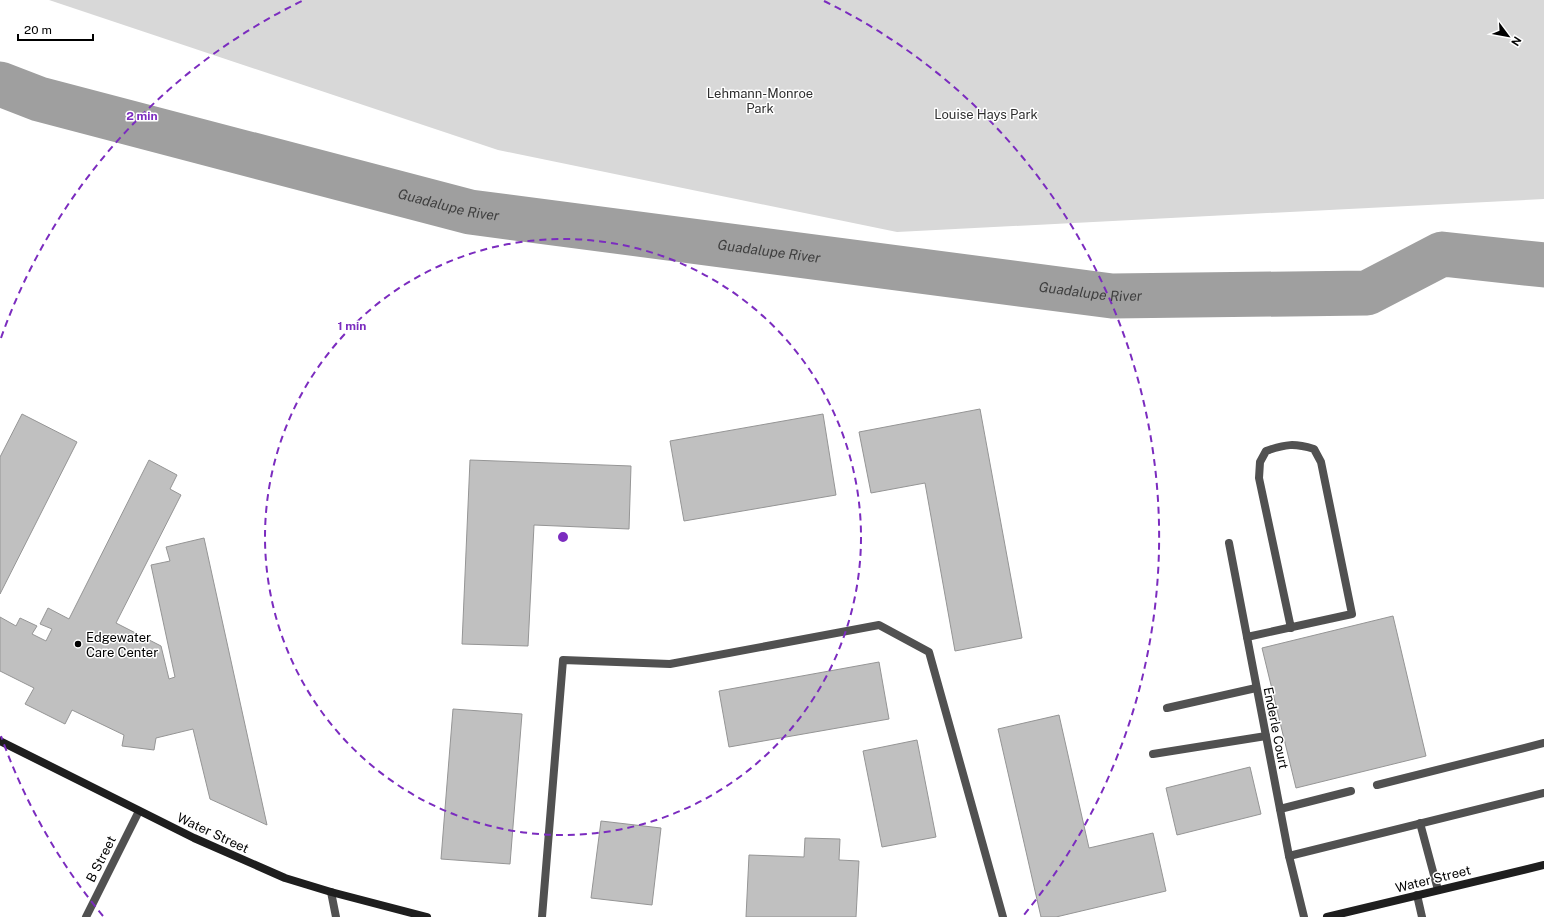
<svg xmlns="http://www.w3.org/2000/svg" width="1544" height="917" font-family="'Public Sans',sans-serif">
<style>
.green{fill:#d8d8d8}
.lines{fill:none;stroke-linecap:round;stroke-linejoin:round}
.river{stroke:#9f9f9f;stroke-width:45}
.building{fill:#c0c0c0;stroke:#959595}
.lane{stroke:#515151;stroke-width:8}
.street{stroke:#515151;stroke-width:8}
.secondary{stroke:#1e1e1e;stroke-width:8}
.ring{fill:none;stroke:#7b2cbf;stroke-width:2;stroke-dasharray:7 5}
.poi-dot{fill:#000;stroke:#fff;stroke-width:1.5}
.labels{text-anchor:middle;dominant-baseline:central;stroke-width:3;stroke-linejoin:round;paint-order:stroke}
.park-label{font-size:13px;fill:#2f2f2f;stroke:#fff}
.poi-label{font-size:13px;fill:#000;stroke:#fff;text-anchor:start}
.street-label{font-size:13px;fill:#000;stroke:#fff}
.water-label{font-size:14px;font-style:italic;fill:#404040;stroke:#fff}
.centre{fill:#7b2cbf;stroke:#fff;stroke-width:2}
.ring-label{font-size:12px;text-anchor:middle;font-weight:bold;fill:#7b2cbf;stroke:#fff;stroke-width:3;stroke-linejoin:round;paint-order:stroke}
</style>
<rect width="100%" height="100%" fill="#fff"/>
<polygon class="green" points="49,0 1544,0 1544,199 897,232 498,150"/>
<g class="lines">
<path class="river" id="s1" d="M0,84l39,15 431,113 642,84 255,-3 75,-39 102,11"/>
</g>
<g class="building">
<polygon points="980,409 1022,638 955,651 925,483 871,493 859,432"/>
<polygon points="22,414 77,442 0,594 0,457"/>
<polygon points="823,414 836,495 684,521 670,441"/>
<polygon points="149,460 177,475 170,489 181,495 116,623 161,646 169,679 175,677 151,565 170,561 166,547 204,538 267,825 210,799 193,729 156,738 154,750 122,746 124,735 72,710 65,724 25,704 34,688 0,671 0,617 16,626 20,618 37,626 32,634 46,641 52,629 40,624 48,608 69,619"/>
<polygon points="470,460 631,466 629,529 534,525 528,646 462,644"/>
<polygon points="1393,616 1426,756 1296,788 1262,648"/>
<polygon points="879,662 889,719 729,747 719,691"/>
<polygon points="453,709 522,714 510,864 441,859"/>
<polygon points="1059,715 1089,848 1153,833 1166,891 1056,917 1041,917 998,729"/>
<polygon points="917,740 936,837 882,847 863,751"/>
<polygon points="1250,767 1261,814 1177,835 1166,788"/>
<polygon points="601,821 661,828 652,905 591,898"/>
<polygon points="805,838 840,839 839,860 859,861 856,917 746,917 749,855 804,857"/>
</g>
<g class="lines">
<g class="lane">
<path d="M1247,637l105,-23 -31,-152 -7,-13c-20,-6 -28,-5 -48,2l-6,11 -1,16 32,150"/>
<polyline points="1167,708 1256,688"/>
<polyline points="1153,754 1266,736"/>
<polyline points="1377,785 1544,743"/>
<polyline points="1280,809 1351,791"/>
<polyline points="1420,823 1438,890"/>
<polyline points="1289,856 1544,793"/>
<polyline points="1417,895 1422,917"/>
<polyline points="542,917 563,660 670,664 879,625 929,652 1003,917"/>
</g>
<g class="street">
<polyline points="1229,543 1289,856 1304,917"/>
<polyline points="331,892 336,917"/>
<polyline points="86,917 139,811"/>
</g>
<g class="secondary">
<polyline points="0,741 194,838 285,878 331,892 427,917"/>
<polyline points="1327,917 1544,865"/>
</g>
</g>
<g class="ring">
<circle cx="563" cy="537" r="298"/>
<path d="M103 916A596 596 0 0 1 1 736M1 338A596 596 0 0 1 302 1M824 1A596 596 0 0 1 1023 916"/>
</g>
<circle class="poi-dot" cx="78" cy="644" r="4"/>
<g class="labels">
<g class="park-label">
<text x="760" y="93">Lehmann-Monroe<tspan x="760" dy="15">Park</tspan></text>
<text x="986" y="114">Louise Hays Park</text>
</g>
<g class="poi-label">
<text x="86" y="637">Edgewater<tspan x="86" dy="15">Care Center</tspan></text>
</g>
<g class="street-label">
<text transform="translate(1276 728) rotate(79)">Enderle Court</text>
<text transform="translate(213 833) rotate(25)">Water Street</text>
<text transform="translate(101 859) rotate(-63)">B Street</text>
<text transform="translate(1433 879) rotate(-14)">Water Street</text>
</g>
<g class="water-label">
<text stroke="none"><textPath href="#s1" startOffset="465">Guadalupe River</textPath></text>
<text stroke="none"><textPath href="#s1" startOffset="789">Guadalupe River</textPath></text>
<text stroke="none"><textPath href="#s1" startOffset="1113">Guadalupe River</textPath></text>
</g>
</g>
<circle cx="563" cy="537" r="6" class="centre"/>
<g class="ring-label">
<text x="142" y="120">2 min</text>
<text x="352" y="330">1 min</text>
</g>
<g transform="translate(1508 36) rotate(122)" stroke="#ffffff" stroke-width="3" paint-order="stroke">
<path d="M0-3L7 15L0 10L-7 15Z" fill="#000000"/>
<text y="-6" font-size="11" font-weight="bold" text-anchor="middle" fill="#000000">N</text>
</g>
<path d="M18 34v6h75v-6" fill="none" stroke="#000000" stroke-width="2"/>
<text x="24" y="34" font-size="12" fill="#000000" stroke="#ffffff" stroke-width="3" paint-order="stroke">20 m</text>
</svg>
